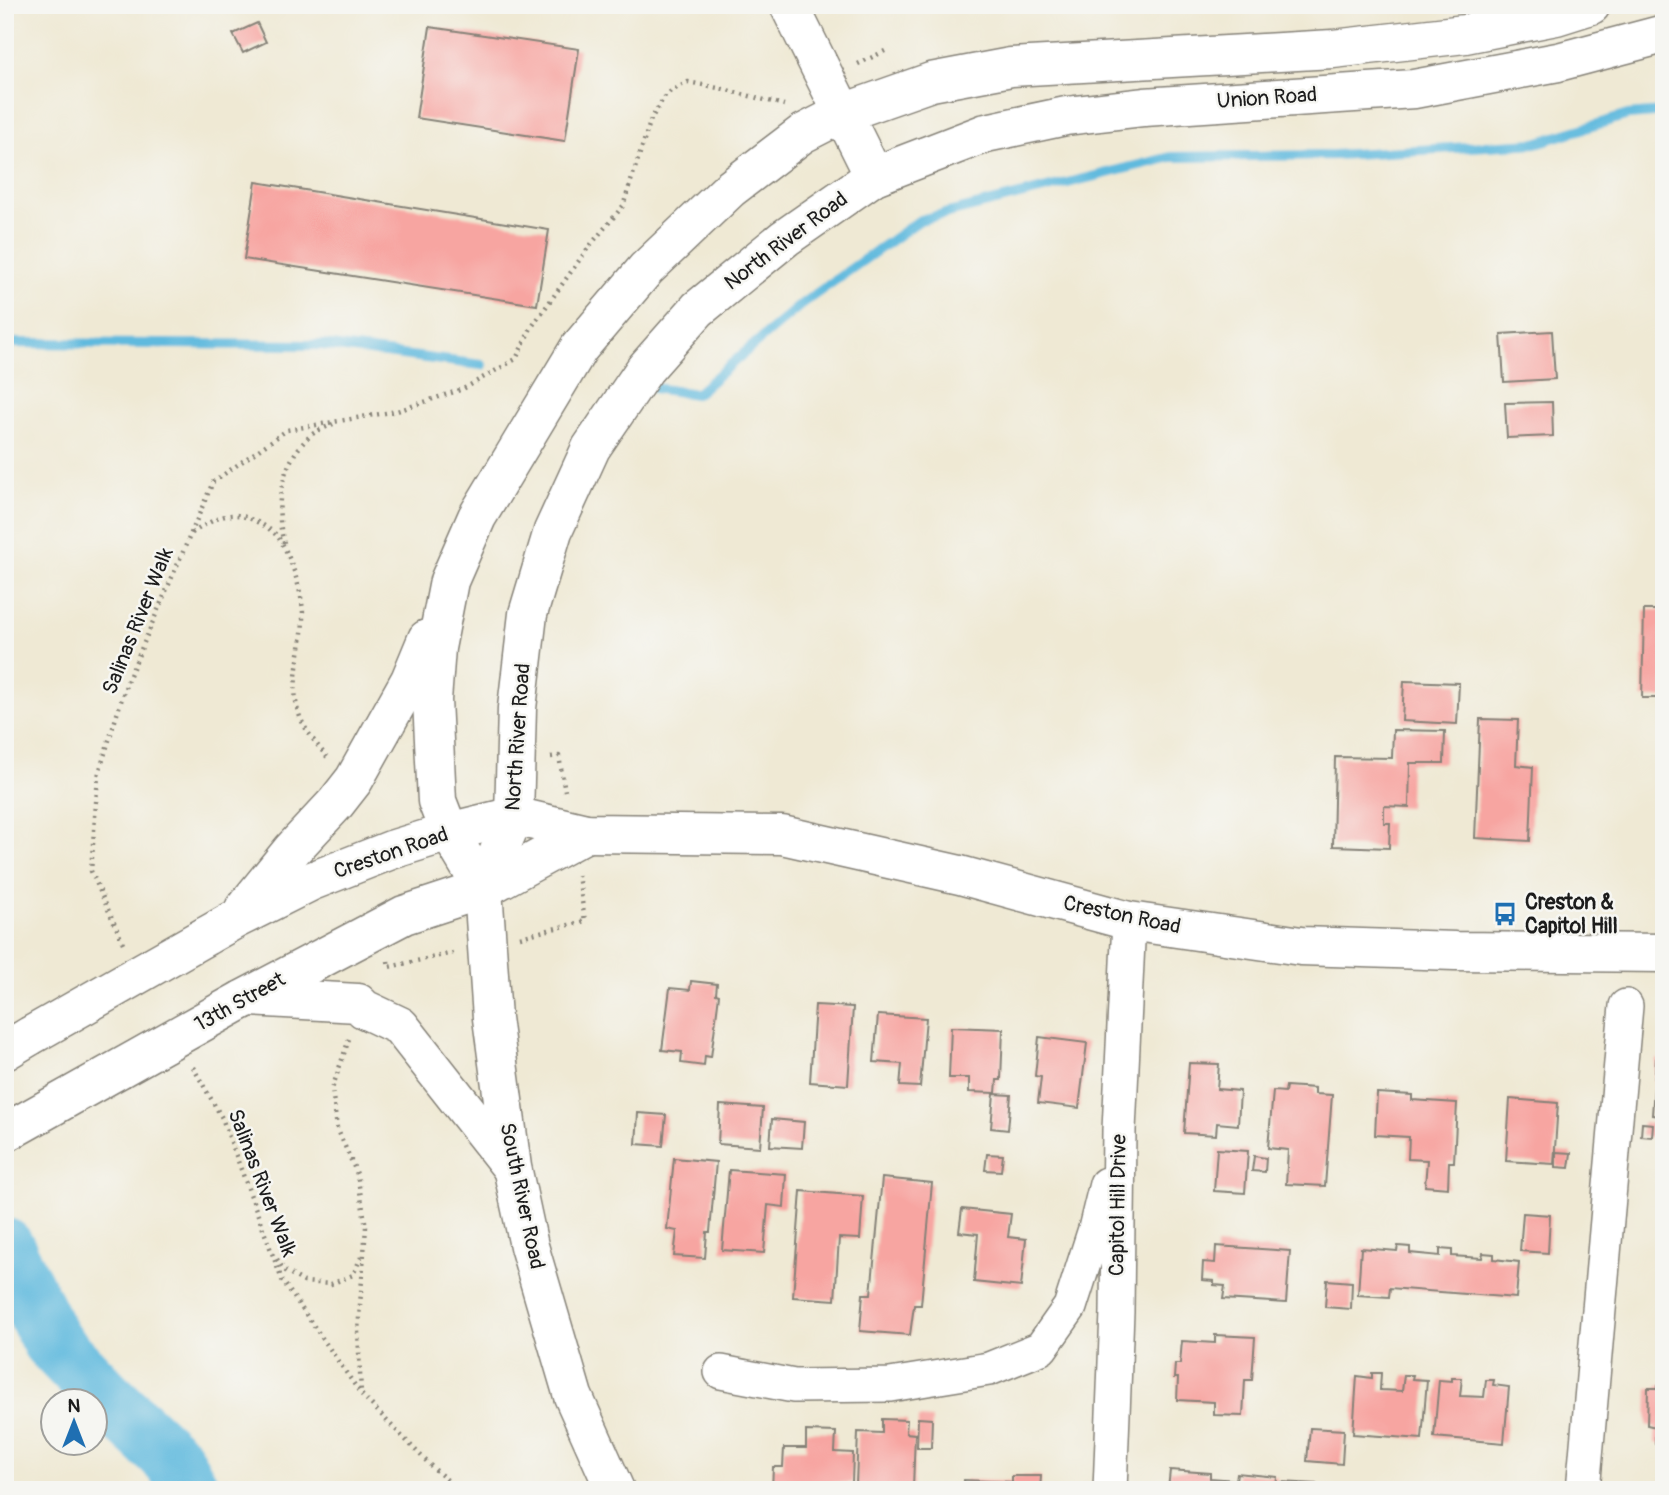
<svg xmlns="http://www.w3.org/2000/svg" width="1669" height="1495" font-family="Pangolin,sans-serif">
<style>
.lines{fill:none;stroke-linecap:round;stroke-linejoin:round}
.stream{stroke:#60bade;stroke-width:10}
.river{stroke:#60bade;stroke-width:60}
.building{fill:#f7a5a1}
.street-casing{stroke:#868278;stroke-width:36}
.secondary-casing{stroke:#868278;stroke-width:41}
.path{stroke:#868278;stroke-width:4.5;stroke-dasharray:2 5;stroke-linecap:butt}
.street{stroke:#fff;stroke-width:33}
.secondary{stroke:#fff;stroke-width:38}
.secondary-bridge-casing{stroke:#868278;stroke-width:41;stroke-linecap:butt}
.secondary-bridge{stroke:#fff;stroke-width:38}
.labels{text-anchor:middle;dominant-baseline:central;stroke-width:5;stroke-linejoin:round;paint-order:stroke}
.street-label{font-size:21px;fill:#1c1c1c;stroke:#f6f6f2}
.poi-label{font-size:21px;font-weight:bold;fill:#1c1c1c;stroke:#f6f6f2;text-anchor:start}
</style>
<rect width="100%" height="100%" fill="#f6f6f2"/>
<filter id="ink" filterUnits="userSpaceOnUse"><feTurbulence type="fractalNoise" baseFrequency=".0143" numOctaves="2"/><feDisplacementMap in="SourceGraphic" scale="14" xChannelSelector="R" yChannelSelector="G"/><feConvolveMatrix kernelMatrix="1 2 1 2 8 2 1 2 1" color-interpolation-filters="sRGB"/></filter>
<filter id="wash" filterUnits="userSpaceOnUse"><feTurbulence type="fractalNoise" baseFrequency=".00686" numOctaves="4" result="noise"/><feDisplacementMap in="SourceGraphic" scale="28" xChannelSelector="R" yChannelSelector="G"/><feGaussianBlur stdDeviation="1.57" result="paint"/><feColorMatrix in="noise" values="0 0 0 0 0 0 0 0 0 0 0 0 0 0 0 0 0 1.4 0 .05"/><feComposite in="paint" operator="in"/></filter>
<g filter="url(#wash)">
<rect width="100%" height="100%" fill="#efe9d4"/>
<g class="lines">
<g class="stream">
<polyline points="5,343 322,345 482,365"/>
<polyline points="654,388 696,394 803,303 920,220 1171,157 1335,155 1536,143 1628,115 1664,112"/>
</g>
<polyline class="river" points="5,1248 51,1341 106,1398 174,1461 190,1490"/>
</g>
<g id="blocks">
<g class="building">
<polygon points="257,23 266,42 243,53 233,34"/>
<polygon points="430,27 579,49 565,141 416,118"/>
<polygon points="256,182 549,230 537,305 244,259"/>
<polygon points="1552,331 1555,379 1504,382 1501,334"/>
<polygon points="1552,402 1553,436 1507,438 1505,403"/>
<polygon points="1644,610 1664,610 1664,698 1642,698"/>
<polygon points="1404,681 1459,683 1457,724 1402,721"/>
<polygon points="1480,719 1518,720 1516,765 1533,767 1530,841 1475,838"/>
<polygon points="1393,730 1445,731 1444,763 1410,763 1409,807 1384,806 1384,823 1390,823 1389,848 1333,846 1335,757 1392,758"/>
<polygon points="691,981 717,984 716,994 719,995 711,1057 705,1056 704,1066 681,1063 682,1052 662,1050 670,988 690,990"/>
<polygon points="815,1005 853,1007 848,1085 810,1082"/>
<polygon points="878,1015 926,1018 920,1087 900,1086 902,1064 874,1062"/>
<polygon points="951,1027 1003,1029 1001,1080 997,1080 996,1093 969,1092 969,1078 949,1078"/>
<polygon points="1039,1037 1087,1043 1079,1108 1038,1103 1041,1077 1035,1076"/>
<polygon points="1656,1059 1664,1060 1664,1116 1652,1115"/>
<polygon points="1189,1063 1219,1064 1217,1089 1240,1091 1238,1125 1217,1123 1216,1135 1184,1133"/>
<polygon points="1286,1086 1315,1088 1315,1094 1332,1095 1325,1186 1286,1184 1288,1150 1268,1148 1273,1091 1285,1092"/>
<polygon points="1377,1093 1412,1095 1412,1100 1457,1103 1454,1162 1449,1162 1448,1188 1425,1186 1427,1160 1408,1159 1409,1137 1375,1135"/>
<polygon points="994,1094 1011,1095 1008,1130 991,1128"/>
<polygon points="1510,1099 1558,1103 1554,1164 1506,1161"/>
<polygon points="720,1105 763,1108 760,1147 718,1144"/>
<polygon points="638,1113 666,1115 663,1146 636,1144"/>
<polygon points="772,1119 804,1122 802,1148 770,1146"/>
<polygon points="1642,1123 1653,1124 1652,1137 1641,1136"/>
<polygon points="1217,1149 1248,1151 1245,1193 1214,1191"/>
<polygon points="1556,1152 1571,1153 1569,1168 1556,1167"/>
<polygon points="987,1154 1003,1155 1001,1171 985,1170"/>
<polygon points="1254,1156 1266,1158 1265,1172 1252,1171"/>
<polygon points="674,1158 716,1162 710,1232 707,1232 705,1258 674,1256 677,1231 667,1229"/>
<polygon points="729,1170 786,1174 784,1207 768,1205 764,1253 722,1250"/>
<polygon points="882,1178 932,1183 921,1305 914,1305 910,1335 860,1331 863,1294 871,1294"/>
<polygon points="801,1191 863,1196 860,1239 839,1238 835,1300 793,1297"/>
<polygon points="962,1209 1011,1214 1008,1237 1026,1239 1021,1287 974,1282 978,1234 959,1232"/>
<polygon points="1523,1213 1550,1215 1548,1253 1520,1251"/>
<polygon points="1216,1246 1290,1251 1286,1303 1223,1299 1225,1286 1214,1285 1214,1281 1202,1280 1203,1262 1215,1263"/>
<polygon points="1398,1246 1410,1247 1410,1253 1440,1256 1440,1249 1452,1250 1452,1256 1482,1258 1483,1253 1494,1254 1494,1259 1519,1262 1516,1298 1390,1288 1389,1297 1358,1295 1361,1248 1397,1251"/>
<polygon points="1659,1260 1664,1261 1664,1308 1656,1307"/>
<polygon points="1327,1280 1352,1282 1351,1309 1325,1307"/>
<polygon points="1215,1335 1255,1337 1252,1380 1245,1380 1243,1416 1214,1415 1214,1402 1177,1400 1178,1378 1174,1378 1175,1364 1180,1364 1182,1341 1215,1343"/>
<polygon points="1372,1373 1381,1373 1380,1390 1402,1391 1404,1375 1413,1375 1412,1379 1427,1380 1422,1439 1353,1434 1357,1376 1372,1378"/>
<polygon points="1452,1378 1462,1378 1460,1396 1484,1397 1486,1380 1494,1380 1493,1385 1509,1387 1504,1443 1434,1437 1439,1380 1452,1381"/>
<polygon points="1658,1385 1664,1385 1664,1444 1655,1443 1656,1427 1647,1425 1648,1388 1658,1388"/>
<polygon points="918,1418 932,1419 931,1448 917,1448"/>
<polygon points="882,1419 907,1420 906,1433 915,1434 913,1488 856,1485 858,1432 882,1433"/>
<polygon points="1310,1428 1344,1430 1342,1464 1307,1461"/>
<polygon points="806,1431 836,1432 835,1452 853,1453 852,1483 807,1482 807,1490 772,1490 773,1467 783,1467 784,1448 806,1448"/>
<polygon points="1170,1470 1210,1473 1210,1478 1236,1480 1237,1473 1277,1477 1276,1490 1168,1490"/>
<polygon points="1012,1476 1041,1476 1040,1490 963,1490 964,1480 1012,1482"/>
<polygon points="1281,1482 1316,1484 1315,1490 1281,1490"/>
</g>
</g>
</g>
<g filter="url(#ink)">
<use href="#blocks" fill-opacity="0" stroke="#868278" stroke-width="2"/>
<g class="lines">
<g class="street-casing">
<g id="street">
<polyline points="721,1372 794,1386 890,1385 989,1369 1041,1348 1070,1307 1095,1229 1106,1184"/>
<polyline points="1110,1490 1117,1312 1119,1130 1129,921"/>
<polyline points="1583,1490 1626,1006"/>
</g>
</g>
<g class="secondary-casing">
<g id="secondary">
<polyline points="789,5 874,176"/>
<polyline points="483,889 449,832 437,801 432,700 436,648 449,581 477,517 579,348 646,269 730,189 802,134 843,113 931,82 1011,67 1333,49 1465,34 1556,16 1591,5"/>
<polyline points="244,909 292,850 336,803 354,780 410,680 427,639"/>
<polyline points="206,936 236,919 312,881 391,850 449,832 514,816 586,833 782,835 960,875 1129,921 1301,946 1455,951 1664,953"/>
<polyline points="249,997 358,1003 364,1009 400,1026 511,1167"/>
<polyline points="242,1000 404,915 483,889 586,833"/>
<polyline points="5,1051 30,1036"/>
<polyline points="615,1490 573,1396 529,1246 512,1167 492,1018 483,889 514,816 517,708 528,614 553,531 591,448 645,369 698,309 785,238 874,176 986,133 1066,116 1144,107 1414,89 1558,62 1664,34"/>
</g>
</g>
<g class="path">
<polyline points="858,64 889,49"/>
<path d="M192,533c13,-8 28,-19 44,-18 12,1 34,12 42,22 12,16 26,60 25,80 0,28 -12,63 -6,90 4,19 18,35 30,50"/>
<path d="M284,543c-10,-37 -4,-79 25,-106 6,-6 16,-9 24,-13"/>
<polyline points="551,757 559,756 565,791"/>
<polyline points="520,937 585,921 578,875"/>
<polyline points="123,943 91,871 98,776 127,682 213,482 287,430 397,411 463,389 516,359 531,328 588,248 623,206 651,119 666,94 688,82 723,89 784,105"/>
<polyline points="388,961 389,967 453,953"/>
<polyline points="349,1039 332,1089 337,1128 357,1174 366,1227 358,1331 361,1393"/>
<polyline points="193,1067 222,1118 282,1280 361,1394 432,1467 459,1490"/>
<polyline points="277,1259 284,1270 304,1282 331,1284 353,1275 362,1255"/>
</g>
<use href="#street" class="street"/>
<use href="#secondary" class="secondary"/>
<g class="secondary-bridge-casing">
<g id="secondary-bridge">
<polyline points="30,1036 206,936"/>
<polyline points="5,1133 242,1000"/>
</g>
</g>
<use href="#secondary-bridge" class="secondary-bridge"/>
</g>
</g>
<defs>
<g id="bus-bare" transform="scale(1.89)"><path d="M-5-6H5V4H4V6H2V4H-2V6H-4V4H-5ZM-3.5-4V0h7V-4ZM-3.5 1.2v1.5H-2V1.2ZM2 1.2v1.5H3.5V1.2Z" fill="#1f6fb2" stroke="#f6f6f2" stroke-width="2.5" paint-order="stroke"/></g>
</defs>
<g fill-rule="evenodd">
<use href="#bus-bare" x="1505" y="914"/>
</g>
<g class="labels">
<g class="street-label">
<text transform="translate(1267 98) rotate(-4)">Union Road</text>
<text transform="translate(786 241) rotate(-37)">North River Road</text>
<text transform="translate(138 621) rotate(-68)">Salinas River Walk</text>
<text transform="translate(518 737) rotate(-86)">North River Road</text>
<text transform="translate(391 853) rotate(-19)">Creston Road</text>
<text transform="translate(1122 915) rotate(12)">Creston Road</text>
<text transform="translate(240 1002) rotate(-29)">13th Street</text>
<text transform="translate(262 1183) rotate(69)">Salinas River Walk</text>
<text transform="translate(522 1196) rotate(78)">South River Road</text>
<text transform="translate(1118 1205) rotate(-89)">Capitol Hill Drive</text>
</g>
<g class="poi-label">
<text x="1525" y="902">Creston &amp;<tspan x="1525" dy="24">Capitol Hill</tspan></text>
</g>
</g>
<rect width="1669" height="1495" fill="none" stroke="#f6f6f2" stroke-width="28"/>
<g transform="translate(74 1422)"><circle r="33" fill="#f6f6f2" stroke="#9f9f9c" stroke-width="2"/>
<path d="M0-5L12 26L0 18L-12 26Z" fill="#1f6fb2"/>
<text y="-10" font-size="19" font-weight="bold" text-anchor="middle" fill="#1c1c1c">N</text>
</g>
</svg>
